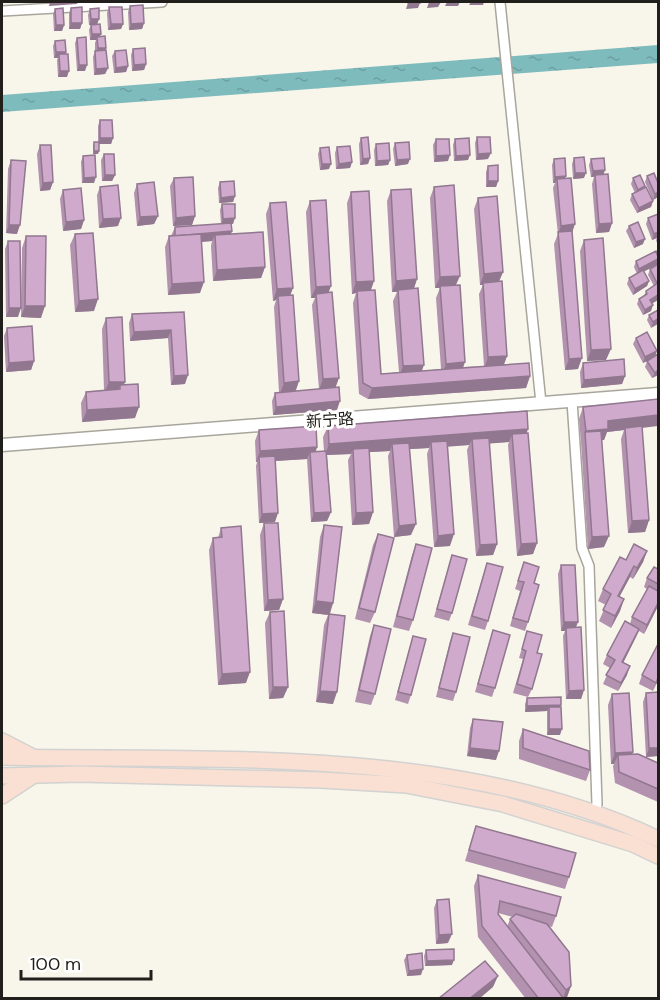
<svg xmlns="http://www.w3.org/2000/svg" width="660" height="1000" font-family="'DM Sans','Noto Sans SC',sans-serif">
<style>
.water{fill:url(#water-ripples)}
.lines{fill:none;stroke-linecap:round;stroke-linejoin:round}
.minor-casing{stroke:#a8a69c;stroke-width:12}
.tertiary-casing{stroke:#a8a69c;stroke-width:15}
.primary-casing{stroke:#d2d2d1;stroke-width:18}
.minor{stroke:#fff;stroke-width:9}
.tertiary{stroke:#fff;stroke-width:12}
.primary{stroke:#fadfd3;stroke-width:15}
.wall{fill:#b292af;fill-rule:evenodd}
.shaded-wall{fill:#91778f}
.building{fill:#cfaacc;stroke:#91778f;stroke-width:1.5}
.labels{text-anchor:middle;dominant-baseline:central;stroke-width:6;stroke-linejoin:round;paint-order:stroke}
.street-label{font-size:16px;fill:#201f1b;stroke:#fff}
</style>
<defs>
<pattern id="water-ripples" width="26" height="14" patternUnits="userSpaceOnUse" patternTransform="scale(1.5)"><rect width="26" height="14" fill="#7ebbbd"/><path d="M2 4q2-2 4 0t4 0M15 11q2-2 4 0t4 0" fill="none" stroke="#6da0a2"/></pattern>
</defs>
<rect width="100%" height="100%" fill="#f8f6eb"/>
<polygon class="water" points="658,45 658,63 2,112 2,95"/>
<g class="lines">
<g class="minor-casing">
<g id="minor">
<polyline points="500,2 541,403"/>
<polyline points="2,11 162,2"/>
<polyline points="572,401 582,548 589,566 597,804 594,813"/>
</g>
</g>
<g class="tertiary-casing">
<polyline id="tertiary" points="2,445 658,394"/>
</g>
<g class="primary-casing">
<g id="primary">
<polyline points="2,741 31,756"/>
<path d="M2,757c214,4 458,-12 656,82"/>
<polyline points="2,776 79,774 321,780 406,785 503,804 633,844 658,856"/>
<polyline points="2,796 34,775"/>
</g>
</g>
<use href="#minor" class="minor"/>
<use href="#tertiary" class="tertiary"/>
<use href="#primary" class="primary"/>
</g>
<g class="wall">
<polygon points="130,6 144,23 142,29 129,30 128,12"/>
<polygon points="109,7 123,24 121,29 108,30 107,13"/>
<polygon points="71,8 82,23 80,29 69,29 69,13"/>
<polygon points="55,9 64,25 62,31 54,31 53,14"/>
<polygon points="90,9 97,24 100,37 106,48 105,50 108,68 105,74 94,75 93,57 95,51 95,43 96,40 90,40 89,30 91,25 89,25 88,15"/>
<polygon points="77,38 85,71 77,71 75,43"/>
<polygon points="55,41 66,52 65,54 67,77 58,77 57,60 58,58 54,58 53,46"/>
<polygon points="133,49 146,64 144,70 132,71 131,55"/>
<polygon points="115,51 128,66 126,72 114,73 112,56"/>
<polygon points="100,120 113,138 111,144 99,144 98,154 93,154 93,145 94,142 98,142 98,126"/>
<polygon points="477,137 488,159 476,160 475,143"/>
<polygon points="361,138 370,158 368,164 360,165 359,144"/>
<polygon points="436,139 448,161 434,162 433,145"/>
<polygon points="455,139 468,160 454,161 453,145"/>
<polygon points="395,143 408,164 395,166 393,149"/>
<polygon points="376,144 390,160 388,165 375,166 374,150"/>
<polygon points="40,145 53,182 50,190 40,191 37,154"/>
<polygon points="337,147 352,162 350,168 336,169 335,153"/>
<polygon points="320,148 329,169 320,170 318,154"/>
<polygon points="104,154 115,175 112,181 102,181 101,160"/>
<polygon points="83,156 94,183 82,183 81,162"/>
<polygon points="574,158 584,178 573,179 572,164"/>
<polygon points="554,159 565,179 572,233 578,369 565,370 554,244 558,234 553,188 555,183 553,183 552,165"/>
<polygon points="591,159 605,170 603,174 612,223 609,232 596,233 592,184 594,177 591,177 589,165"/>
<polygon points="11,160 17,234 6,233 8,169"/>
<polygon points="488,166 498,181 496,187 486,187 486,172"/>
<polygon points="647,176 658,197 653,200 645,182"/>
<polygon points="174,178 195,216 192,225 173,226 170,186"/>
<polygon points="633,178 645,188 653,201 651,207 637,213 630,200 632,194 635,193 631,184"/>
<polygon points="220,182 235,196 233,202 219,203 218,188"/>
<polygon points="137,184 158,216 154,224 137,226 134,193"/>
<polygon points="100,187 118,226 99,228 97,195"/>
<polygon points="434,187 456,285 463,367 484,366 479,294 483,285 480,285 474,209 478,198 503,272 499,282 507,356 504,364 530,376 526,388 368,399 359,394 353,303 356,293 352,294 347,203 351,192 371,290 381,374 399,372 393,301 397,292 392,292 387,201 391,190 417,279 414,288 422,371 441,369 436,298 440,288 435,288 430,198"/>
<polygon points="63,190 84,220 81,229 63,231 60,199"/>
<polygon points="310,201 329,293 337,410 273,415 272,401 275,393 279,392 274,307 276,300 273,301 266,214 270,203 290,295 299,381 295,391 319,389 312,305 315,298 311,298 306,212"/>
<polygon points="222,204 233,224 231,224 232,231 231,234 265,267 261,278 213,281 211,246 212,241 202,242 200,293 168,295 165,247 169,236 171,236 175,227 221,224 220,210"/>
<polygon points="658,214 658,246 656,240 657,238 652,240 646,224 648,218"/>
<polygon points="629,226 643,244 634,248 626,231"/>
<polygon points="75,234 94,311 75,312 70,245"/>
<polygon points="26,236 41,318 21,317 22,248"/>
<polygon points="584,240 606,360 587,361 580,251"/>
<polygon points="8,241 18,317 6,317 5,249"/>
<polygon points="658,257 657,265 644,271 649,281 647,286 633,295 627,284 629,278 637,274 634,267 636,261"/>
<polygon points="658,264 658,300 652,303 651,311 643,315 637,304 639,299 644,296 646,291 654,286 648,275 650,269"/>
<polygon points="658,310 651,328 647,320 649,315"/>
<polygon points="184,312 185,384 171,385 168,338 130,341 129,323 132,314"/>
<polygon points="106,318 123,385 135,418 82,422 81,403 86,392 104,390 102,329"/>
<polygon points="7,328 34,361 31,370 6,372 4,336"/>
<polygon points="636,338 655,356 658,375 652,378 645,367 647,361 653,358 643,363 633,344"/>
<polygon points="583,363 625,376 622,384 581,388 580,372"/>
<polygon points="583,407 642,428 649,520 645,532 628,533 621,439 624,430 607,432 604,440 602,440 604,547 588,549 581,442 579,419"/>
<polygon points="328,426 527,433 537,543 533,554 517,556 508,445 509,442 489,443 497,544 493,555 476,556 467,450 469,445 448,446 450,546 434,547 427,454 429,448 410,449 411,535 394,537 388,456 390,451 369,452 373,512 369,524 352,525 348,460 351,454 327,455 331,512 327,521 311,522 307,459 275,461 275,522 259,523 256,466 257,462 256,462 255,441 259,430 317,447 316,451 324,451 323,437"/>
<polygon points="264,523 283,599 279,610 264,611 260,535"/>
<polygon points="324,525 333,603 330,614 333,704 316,702 324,625 328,615 312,613 320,537"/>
<polygon points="221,528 246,683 218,685 209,550 213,538 218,538"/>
<polygon points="378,534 375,612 370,623 355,619 373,545"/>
<polygon points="416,544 413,620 409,631 393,627 412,555"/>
<polygon points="647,551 643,562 633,579 630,577 619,597 624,599 620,611 611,628 599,621 606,605 598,601 603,589 626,560"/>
<polygon points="452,555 452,613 449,621 434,617"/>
<polygon points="487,563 488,621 485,630 468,625"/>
<polygon points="561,565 576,627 584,690 581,699 566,699 563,636 565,631 561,631 558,574"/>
<polygon points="658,569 658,606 644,634 639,631 623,663 627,675 618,691 603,684 610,668 603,664 607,655 630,624 632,617 647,589 644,587 647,578"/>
<polygon points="521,571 534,583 528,622 525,631 510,626 520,591 515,589"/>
<polygon points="270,612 288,687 283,698 269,699 265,623"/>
<polygon points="374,625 375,694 371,705 355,702 370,636"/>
<polygon points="493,630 495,688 492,697 475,692"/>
<polygon points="527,631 532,689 528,697 513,693 523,659 519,658"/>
<polygon points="453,633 456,692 453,701 436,697 450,641"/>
<polygon points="413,636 411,695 408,704 395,700"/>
<polygon points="642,675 658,681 653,691 639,684"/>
<polygon points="646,693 658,756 646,757 643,702"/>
<polygon points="612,694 633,752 632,754 658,763 658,802 615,783 613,766 614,764 611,764 608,705"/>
<polygon points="527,698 561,707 560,735 547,735 547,711 525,712 525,704"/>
<polygon points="473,719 496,760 467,756 470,728"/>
<polygon points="523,729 590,770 586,781 519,759 519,741"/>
<polygon points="476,826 569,877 565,889 465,861"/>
<path d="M478,875l78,41 -4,11 -4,-1 23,60 -4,11 -2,2h-39l-48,-62 -4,-51zM498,913l15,4 -3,2 -3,8 -9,-13z"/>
<polygon points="437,900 448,943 436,944 434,908"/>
<polygon points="426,950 452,965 425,966 424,956"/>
<polygon points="407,955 421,975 407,976 404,960"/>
</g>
<g class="shaded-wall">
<polygon points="50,2 78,2 77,4 49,6"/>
<polygon points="429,2 441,2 438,7 427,8"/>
<polygon points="447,2 460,2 458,6 445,6"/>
<polygon points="471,2 484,2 483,5 469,5"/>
<polygon points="408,3 420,3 418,8 406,9"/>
<polygon points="91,19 99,19 97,25 89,25"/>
<polygon points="71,23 82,23 80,29 69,29"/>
<polygon points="144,23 142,29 129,30 131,24"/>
<polygon points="111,24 123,24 121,29 108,30"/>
<polygon points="56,25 64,25 62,31 54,31"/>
<polygon points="92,34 101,34 99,40 97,37 96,40 90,40"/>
<polygon points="98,48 106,48 104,53 95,54"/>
<polygon points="56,52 66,52 64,57 59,54 58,58 54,58"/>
<polygon points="146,64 144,70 132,71 134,65"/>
<polygon points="79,65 87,65 85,71 77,71"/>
<polygon points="128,66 126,72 114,73 116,68"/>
<polygon points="108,68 105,74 94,75 96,69"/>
<polygon points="60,71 69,71 67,77 58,77"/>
<polygon points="100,138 113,138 111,144 98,144"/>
<polygon points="94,151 99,151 98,154 93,154"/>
<polygon points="491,153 488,159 476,160 478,154"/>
<polygon points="450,155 448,161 434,162 436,156"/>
<polygon points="470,155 468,160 454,161 456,156"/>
<polygon points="370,158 368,164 360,165 363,159"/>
<polygon points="410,159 408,164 395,166 397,160"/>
<polygon points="390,160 388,165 375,166 377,161"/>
<polygon points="352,162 350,168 336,169 339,164"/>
<polygon points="322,164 331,164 329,169 320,170"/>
<polygon points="605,170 603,176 591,177 593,171"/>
<polygon points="575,173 586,173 584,178 573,179"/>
<polygon points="105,175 115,175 112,181 102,181"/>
<polygon points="566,176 564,182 557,179 555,183 553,183 555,177"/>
<polygon points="96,177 94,183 82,183 84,178"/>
<polygon points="488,181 498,181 496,187 486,187"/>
<polygon points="53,182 50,190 40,191 43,183"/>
<polygon points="658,192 658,197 653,200 655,194"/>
<polygon points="235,196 233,202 219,203 221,198"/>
<polygon points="653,201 651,207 637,213 639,208"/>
<polygon points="158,216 154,224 137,226 140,217"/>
<polygon points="195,216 192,225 173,226 176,218"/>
<polygon points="121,218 118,226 99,228 103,219"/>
<polygon points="235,218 233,224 221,225 223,219"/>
<polygon points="84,220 81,229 63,231 66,222"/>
<polygon points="612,223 609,232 596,233 599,224"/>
<polygon points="575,224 572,233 558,232 558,234 561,226"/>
<polygon points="9,225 20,225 17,234 6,233"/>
<polygon points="232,231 229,240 215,235 212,241 172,244 175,236"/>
<polygon points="658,232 658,235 658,234 657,238 652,240 654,234"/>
<polygon points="645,239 643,244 634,248 636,242"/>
<polygon points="658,259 657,265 637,275 639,269"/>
<polygon points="265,267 261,278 213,281 217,270"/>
<polygon points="503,272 498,283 483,283 483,285 480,285 484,274"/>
<polygon points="460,276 455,287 435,288 440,277"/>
<polygon points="417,279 413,291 398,290 397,292 392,292 396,281"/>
<polygon points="374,281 370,293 357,291 356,293 352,294 356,282"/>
<polygon points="649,281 647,286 633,295 635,289"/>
<polygon points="204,282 200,293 168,295 172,284"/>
<polygon points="331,286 327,297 316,294 315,298 311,298 316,287"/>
<polygon points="293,288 289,299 278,296 276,300 273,301 277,289"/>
<polygon points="658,295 658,300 648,306 650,300"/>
<polygon points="98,299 94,311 75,312 79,301"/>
<polygon points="653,305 651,311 643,315 645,310"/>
<polygon points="25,306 45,306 41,318 21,317"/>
<polygon points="9,308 21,308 18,317 6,317"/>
<polygon points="658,319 658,324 651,328 653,322"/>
<polygon points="171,330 168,338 130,341 134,332"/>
<polygon points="611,349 606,360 587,361 591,350"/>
<polygon points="657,351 655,357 643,363 645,357"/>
<polygon points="507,356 503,367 484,369 488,357"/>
<polygon points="582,358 578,369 565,370 569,359"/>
<polygon points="34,361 31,370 6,372 9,363"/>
<polygon points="465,362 461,374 442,375 446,364"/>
<polygon points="424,365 420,376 399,378 403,366"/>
<polygon points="658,370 658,375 652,378 655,373"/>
<polygon points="188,375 185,384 171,385 174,376"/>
<polygon points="530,376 526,388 368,399 372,388"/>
<polygon points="625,376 622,384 581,388 584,380"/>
<polygon points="339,378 335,389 319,390 323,379"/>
<polygon points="299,381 295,393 280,394 284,383"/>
<polygon points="109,382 125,382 121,393 120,385 117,393 104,394"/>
<polygon points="340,401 337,410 273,415 276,407"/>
<polygon points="139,407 135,418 82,422 87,410"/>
<polygon points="658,415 658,426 625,430 625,428 624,430 607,432 604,440 586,442 586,431 608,421"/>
<polygon points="528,429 524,441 512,434 509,442 472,445 472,439 469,445 432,448 431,442 429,448 393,450 392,444 390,451 353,453 353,449 351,454 325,455 329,444"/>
<polygon points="317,447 313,458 310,452 307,459 259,462 259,457 257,462 256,462 260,451"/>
<polygon points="331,512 327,521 311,522 314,513"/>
<polygon points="373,512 369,524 352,525 356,513"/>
<polygon points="278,513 275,522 259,523 262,514"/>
<polygon points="649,520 645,532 628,533 632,521"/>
<polygon points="416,524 411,535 394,537 399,526"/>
<polygon points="454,534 450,546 434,547 438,536"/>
<polygon points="609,536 604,547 588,549 592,537"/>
<polygon points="537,543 533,554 517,556 521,544"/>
<polygon points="497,544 493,555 476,556 480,545"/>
<polygon points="647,551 643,562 633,579 637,568"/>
<polygon points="634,566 630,577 614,607 618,596"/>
<polygon points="283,599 279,610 264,611 268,600"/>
<polygon points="624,599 620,611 611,628 615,616"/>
<polygon points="316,601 333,603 329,615 312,613"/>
<polygon points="658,603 658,606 644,634 647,625"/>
<polygon points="564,622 578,622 575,630 566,628 565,631 561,631"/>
<polygon points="639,629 636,637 619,671 622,662"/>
<polygon points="630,666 627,675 618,691 621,683"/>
<polygon points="250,672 246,683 218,685 222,674"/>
<polygon points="273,687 288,687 283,698 269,699"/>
<polygon points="584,690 581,699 566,699 569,691"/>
<polygon points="320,691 337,692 333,704 316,702"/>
<polygon points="561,705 559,711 549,707 547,711 525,712 527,706"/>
<polygon points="549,729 562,729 560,735 547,735"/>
<polygon points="470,748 499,751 496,760 467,756"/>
<polygon points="649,748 658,748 658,756 646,757"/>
<polygon points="633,752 629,763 618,755 614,764 611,764 615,753"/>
<polygon points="452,934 448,943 436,944 439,935"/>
<polygon points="454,960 452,965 425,966 427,961"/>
<polygon points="423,969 421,975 407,976 409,971"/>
<polygon points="498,976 493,987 479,999 469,999"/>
<polygon points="571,986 567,997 565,999 563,999 566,990"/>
</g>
<g class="building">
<rect x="408" y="2" width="12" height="1"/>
<polygon points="143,5 144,23 131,24 130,6"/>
<polygon points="82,7 82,23 71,23 71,8"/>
<polygon points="109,7 122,7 123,24 111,24"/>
<polygon points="63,8 64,25 56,25 55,9"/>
<polygon points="99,8 99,19 91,19 90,9"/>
<polygon points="100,24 101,34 92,34 91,25"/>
<polygon points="105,36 106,48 98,48 97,37"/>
<polygon points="86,37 87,65 79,65 77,38"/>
<polygon points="65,40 66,52 56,52 55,41"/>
<polygon points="145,48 146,64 134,65 133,49"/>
<polygon points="106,50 108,68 96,69 95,51"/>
<polygon points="126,50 128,66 116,68 115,51"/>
<polygon points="59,54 68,54 69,71 60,71"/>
<polygon points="100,120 112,120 113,138 100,138"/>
<polygon points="368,137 370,158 363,159 361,138"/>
<polygon points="477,137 490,137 491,153 478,154"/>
<polygon points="469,138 470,155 456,156 455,139"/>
<polygon points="436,139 449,139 450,155 436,156"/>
<rect x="94" y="142" width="5" height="9"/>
<polygon points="409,142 410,159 397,160 395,143"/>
<polygon points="389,143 390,160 377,161 376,144"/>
<polygon points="40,145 51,145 53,182 43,183"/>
<polygon points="350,146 352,162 339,164 337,147"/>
<polygon points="329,147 331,164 322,164 320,148"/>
<polygon points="104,154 114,154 115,175 105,175"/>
<polygon points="95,155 96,177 84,178 83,156"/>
<polygon points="584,157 586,173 575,173 574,158"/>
<polygon points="565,158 566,176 555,177 554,159"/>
<polygon points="604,158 605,170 593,171 591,159"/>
<polygon points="11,160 26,161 20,225 9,225"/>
<polygon points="498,165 498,181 488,181 488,166"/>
<polygon points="654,173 658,183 658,192 655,194 647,176"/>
<polygon points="608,174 612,223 599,224 595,175"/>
<polygon points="640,175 645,186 638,190 633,178"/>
<polygon points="193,177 195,216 176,218 174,178"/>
<polygon points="571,178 575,224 561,226 557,179"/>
<polygon points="234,181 235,196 221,198 220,182"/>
<polygon points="154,182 158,216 140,217 137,184"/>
<polygon points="118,185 121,218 103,219 100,187"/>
<polygon points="454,185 460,276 440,277 434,187"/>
<polygon points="646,187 653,201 639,208 632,194"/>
<polygon points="81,188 84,220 66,222 63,190"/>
<polygon points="411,189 417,279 396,281 391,190"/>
<polygon points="369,191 374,281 356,282 351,192"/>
<polygon points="497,196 503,272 484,274 478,198"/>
<polygon points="326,200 331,286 316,287 310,201"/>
<polygon points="286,202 293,288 277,289 270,203"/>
<polygon points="222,204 235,204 235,218 223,219"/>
<polygon points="658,214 658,232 654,234 648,218"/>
<polygon points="638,222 645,239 636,242 629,226"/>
<polygon points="231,223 232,231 175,236 175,227"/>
<polygon points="572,231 582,358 569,359 558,232"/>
<polygon points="263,232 265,267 217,270 215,235"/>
<polygon points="93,233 98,299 79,301 75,234"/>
<polygon points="201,234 204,282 172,284 169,236"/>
<polygon points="26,236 46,236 45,306 25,306"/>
<polygon points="603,238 611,349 591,350 584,240"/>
<polygon points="8,241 20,241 21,308 9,308"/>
<polygon points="656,251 658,257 658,259 639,269 636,261"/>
<polygon points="658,264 658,283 657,283 650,269"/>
<polygon points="643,270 649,281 635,289 629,278"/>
<polygon points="502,281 507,356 488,357 483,283"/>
<polygon points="658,283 658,295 650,300 653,305 645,310 639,299 647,294 646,291"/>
<polygon points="460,285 465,362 446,364 440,286"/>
<polygon points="418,288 424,365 403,366 398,290"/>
<polygon points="375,290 381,374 529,363 530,376 372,388 363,383 357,291"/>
<polygon points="332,292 339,378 323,379 316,294"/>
<polygon points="293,295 299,381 284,383 278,296"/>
<polygon points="658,310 658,319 653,322 649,315"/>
<polygon points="184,312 188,375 174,376 171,330 134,332 132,314"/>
<polygon points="122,317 125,382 109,382 106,318"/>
<polygon points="32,326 34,361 9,363 7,328"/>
<polygon points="647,332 657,351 645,357 636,338"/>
<polygon points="658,354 658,370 655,373 647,361"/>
<polygon points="624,359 625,376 584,380 583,363"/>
<polygon points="138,384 139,407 87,410 86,392 120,389 120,385"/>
<polygon points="339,387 340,401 276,407 275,393"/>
<polygon points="658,399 658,415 608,421 608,429 586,431 583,407"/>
<polygon points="527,411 528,429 329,444 328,426"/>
<polygon points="316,426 317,447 260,451 259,430"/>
<polygon points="642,426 649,520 632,521 625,428"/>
<polygon points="601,431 609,536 592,537 585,432"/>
<polygon points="528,433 537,543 521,544 512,434"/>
<polygon points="489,438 497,544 480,545 472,439"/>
<polygon points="447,441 454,534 438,536 431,442"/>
<polygon points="409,443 416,524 399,526 392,444"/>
<polygon points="369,448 373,512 356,513 353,449"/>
<polygon points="326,451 331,512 314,513 310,452"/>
<polygon points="275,456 278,513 262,514 259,457"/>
<polygon points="264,523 278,523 283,599 268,600"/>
<polygon points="324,525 342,527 333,603 316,601"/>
<polygon points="241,526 250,672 222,674 213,538 222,537 221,528"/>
<polygon points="378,534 394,538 375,612 359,608"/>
<polygon points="416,544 432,548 413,620 397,616"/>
<polygon points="634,544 647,551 637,568 634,566 618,596 624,599 615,616 603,610 611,594 603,589 620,557 626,560"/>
<polygon points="452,555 467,559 452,613 437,609"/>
<polygon points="524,562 539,567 534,583 539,585 528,622 513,618 524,582 518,581"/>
<polygon points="487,563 503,567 488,621 472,616"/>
<polygon points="561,565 575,565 578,622 564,622"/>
<polygon points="654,567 658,569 658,584 647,578"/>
<polygon points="649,586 658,591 658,603 647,625 632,617"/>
<polygon points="284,611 288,687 273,687 270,612"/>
<polygon points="329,614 345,616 337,692 320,691"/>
<polygon points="625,621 639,629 622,662 630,666 621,683 606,675 615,660 607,655"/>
<polygon points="374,625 391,629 375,694 359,690"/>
<polygon points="581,627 584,690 569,691 566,628"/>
<polygon points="493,630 510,635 495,688 478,684"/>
<polygon points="527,631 542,635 537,653 542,654 532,689 517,684 526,651 522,649"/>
<polygon points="453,633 470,637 456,692 439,688"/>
<polygon points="413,636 426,639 411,695 398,692"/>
<polygon points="658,644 658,678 656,683 642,675"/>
<polygon points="658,692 658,748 649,748 646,693"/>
<polygon points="629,693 633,752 615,753 612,694"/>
<polygon points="561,697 561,705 527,706 527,698"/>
<polygon points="549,707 561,707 562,729 549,729"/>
<polygon points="473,719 503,722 499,751 470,748"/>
<polygon points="523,729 589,751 590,770 523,748"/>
<polygon points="638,754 658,763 658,789 619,772 618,755"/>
<polygon points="476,826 576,853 569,877 469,850"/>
<polygon points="478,875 561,897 556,916 500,901 498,914 564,999 539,999 482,926"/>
<polygon points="449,899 452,934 439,935 437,900"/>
<polygon points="516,914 547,924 569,952 571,986 566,990 510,919"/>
<polygon points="454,949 454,960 427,961 426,950"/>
<polygon points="422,953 423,969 409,971 407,955"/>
<polygon points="485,961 498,976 469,999 438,999"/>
</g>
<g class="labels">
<g class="street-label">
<text transform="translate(330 420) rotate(-4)">新宁路</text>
</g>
</g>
<rect width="660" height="1000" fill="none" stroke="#201f1b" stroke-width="6"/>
<path d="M21 970v9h130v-9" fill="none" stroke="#201f1b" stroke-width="3"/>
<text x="30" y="970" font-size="18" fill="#201f1b" stroke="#ffffff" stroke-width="4.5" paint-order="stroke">100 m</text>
</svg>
